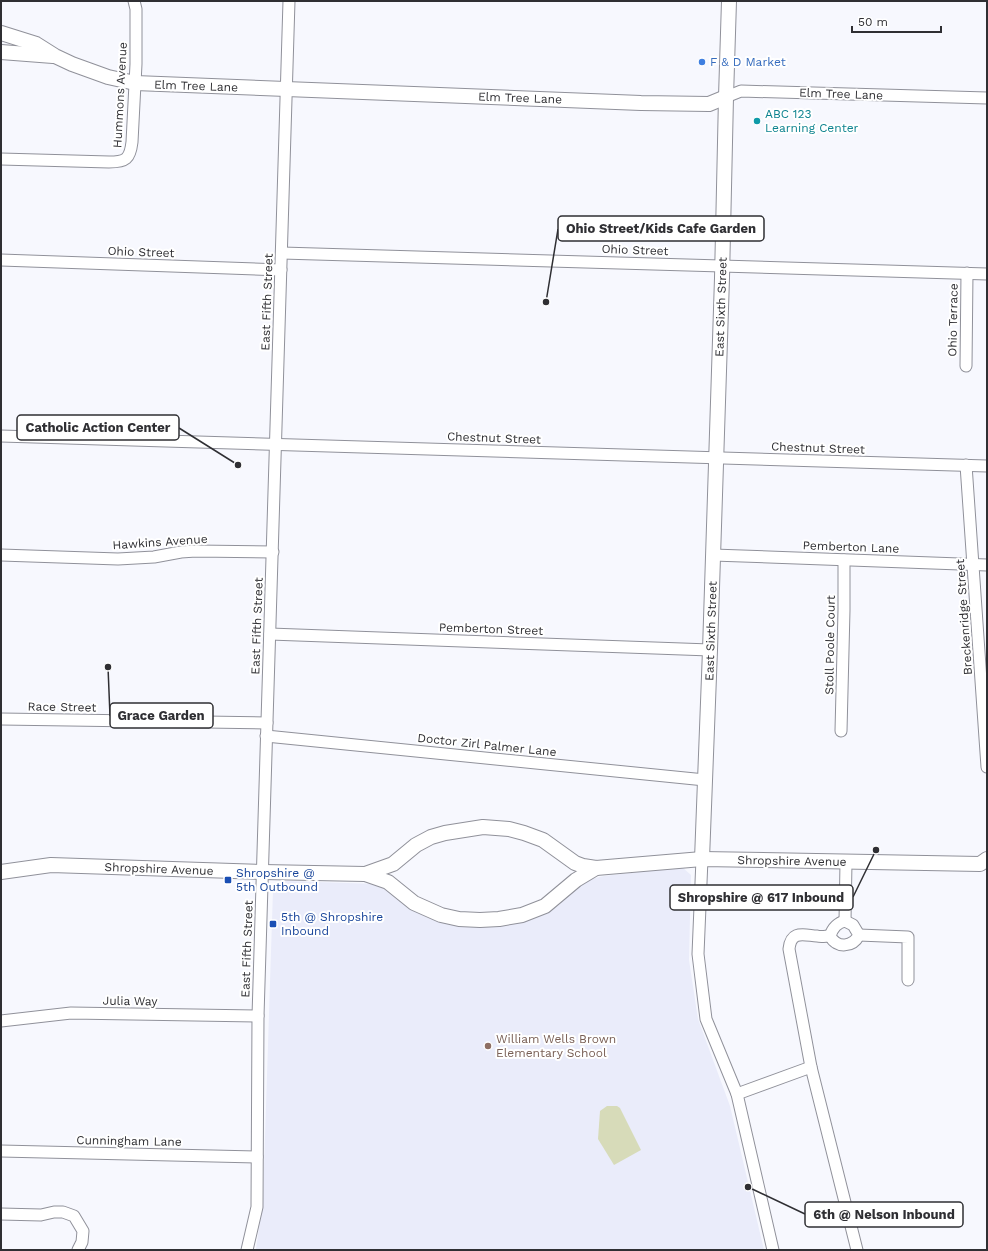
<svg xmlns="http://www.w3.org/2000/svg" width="988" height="1251" font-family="'Work Sans',sans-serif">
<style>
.built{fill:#eaecfa}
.green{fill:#d7dbb9}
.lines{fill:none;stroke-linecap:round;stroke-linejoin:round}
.minor-casing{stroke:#90919a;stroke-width:13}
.tertiary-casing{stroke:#90919a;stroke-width:16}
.minor{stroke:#fff;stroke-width:11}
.tertiary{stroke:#fff;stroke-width:14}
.shop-dot{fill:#3f7fe0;stroke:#fff;stroke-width:1.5}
.culture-dot{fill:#0f9aa8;stroke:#fff;stroke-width:1.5}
.transit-dot{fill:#1a4fb4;stroke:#fff;stroke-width:1.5}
.education-dot{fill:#8d6e63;stroke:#fff;stroke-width:1.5}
.labels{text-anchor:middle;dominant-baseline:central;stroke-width:4;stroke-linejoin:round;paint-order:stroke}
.shop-label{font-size:12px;fill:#366cbe;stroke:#fff;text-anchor:start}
.street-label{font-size:12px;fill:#2f2f33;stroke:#fff}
.culture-label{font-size:12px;fill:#0d838f;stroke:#fff;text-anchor:start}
.transit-label{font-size:12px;fill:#164399;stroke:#fff;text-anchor:start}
.education-label{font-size:12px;fill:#785e54;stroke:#fff;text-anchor:start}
.leader{fill:none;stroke:#2f2f33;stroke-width:1.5}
.callout-dot{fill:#2f2f33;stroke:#fff;stroke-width:1.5}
.callout{fill:#fff;stroke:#2f2f33;stroke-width:1.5}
.callout-label{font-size:13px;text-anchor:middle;font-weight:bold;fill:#2f2f33}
</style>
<rect width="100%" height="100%" fill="#f7f8fe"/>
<polygon class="built" points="682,867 691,875 689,960 698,1019 730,1106 764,1250 257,1250 256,1249 263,1199 273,890 286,881 378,884 386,887 411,908 426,917 438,920 486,926 506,926 540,916 559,905 575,888 587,880 604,876"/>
<polygon class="green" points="607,1106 617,1106 620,1108 641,1150 614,1165 598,1139 600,1111"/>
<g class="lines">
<g class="minor-casing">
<g id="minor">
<polyline points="726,97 741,91 987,98"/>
<path d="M1,159l108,3c17,0 21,-3 23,-20l4,-78v-55l-2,-8"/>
<polyline points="282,253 987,274"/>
<polyline points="1,260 281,270"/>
<polyline points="966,366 967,273"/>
<polyline points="1,436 987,466"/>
<polyline points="966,465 987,767"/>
<polyline points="1,555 118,559 154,557 181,552 196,551 273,552"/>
<polyline points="713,555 987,565"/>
<polyline points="270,634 710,650"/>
<polyline points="1,719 267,723"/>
<polyline points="841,731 844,610 844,560"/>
<polyline points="266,736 705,780"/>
<polyline points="702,859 698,954 706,1019 737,1094 773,1250"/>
<path d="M845,921l8,4 6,10c-6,12 -22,14 -29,1 3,-9 7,-13 15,-15z"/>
<polyline points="845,921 846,862"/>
<polyline points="859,935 908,937 908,980"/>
<path d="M830,936c-4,0 -9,1 -13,0 -14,-1 -26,-6 -28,13l22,118 46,183"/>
<polyline points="1,1021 71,1013 258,1016"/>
<polyline points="737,1094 811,1067"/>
<polyline points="1,1151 257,1157"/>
<polyline points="1,1214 41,1215 54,1212 63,1212 74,1216 83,1231 82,1242 78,1250"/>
<polyline points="247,1250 257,1207 258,1016 289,1"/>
</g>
</g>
<g class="tertiary-casing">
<g id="tertiary">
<polyline points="1,33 36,44 55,56 72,64 108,77 135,83 641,103 709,104 726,97"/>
<polyline points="1,52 53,56"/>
<polyline points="702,859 710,650 722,278 726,97 729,1"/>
<polyline points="1,872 51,865 263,872 365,874 388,882 414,903 441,915 459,919 480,920 499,919 522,915 545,906 576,880 596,868"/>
<polyline points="365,874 393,864 416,845 431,837 445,833 483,827 509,829 524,833 543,840 575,863 583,866 596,868 702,859 980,864 987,859"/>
</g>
</g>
<use href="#minor" class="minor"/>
<use href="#tertiary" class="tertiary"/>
</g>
<circle class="shop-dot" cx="702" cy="62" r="4"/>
<circle class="culture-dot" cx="757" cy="121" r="4"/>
<g class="transit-dot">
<rect x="224" y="876" width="8" height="8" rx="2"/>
<rect x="269" y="920" width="8" height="8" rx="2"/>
</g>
<circle class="education-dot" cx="488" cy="1046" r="4"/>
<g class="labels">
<g class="shop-label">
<text x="710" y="62">F &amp; D Market</text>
</g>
<g class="street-label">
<text transform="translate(196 86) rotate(2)">Elm Tree Lane</text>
<text transform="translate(841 94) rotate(2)">Elm Tree Lane</text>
<text transform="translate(120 95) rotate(-87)">Hummons Avenue</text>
<text transform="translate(520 98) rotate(2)">Elm Tree Lane</text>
<text transform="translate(635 250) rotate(2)">Ohio Street</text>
<text transform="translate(141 252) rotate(2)">Ohio Street</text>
<text transform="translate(267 302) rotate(-88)">East Fifth Street</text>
<text transform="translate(721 307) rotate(-88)">East Sixth Street</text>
<text transform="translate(953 320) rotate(-89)">Ohio Terrace</text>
<text transform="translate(494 438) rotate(2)">Chestnut Street</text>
<text transform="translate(818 448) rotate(2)">Chestnut Street</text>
<text transform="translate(160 542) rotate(-4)">Hawkins Avenue</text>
<text transform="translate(851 547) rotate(2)">Pemberton Lane</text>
<text transform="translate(964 617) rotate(-94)">Breckenridge Street</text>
<text transform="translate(257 626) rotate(-88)">East Fifth Street</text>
<text transform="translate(491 629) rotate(2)">Pemberton Street</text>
<text transform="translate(711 631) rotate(-88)">East Sixth Street</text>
<text transform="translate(830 645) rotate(-89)">Stoll Poole Court</text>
<text transform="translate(62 707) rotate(1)">Race Street</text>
<text transform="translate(487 745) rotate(6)">Doctor Zirl Palmer Lane</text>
<text transform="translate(792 861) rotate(1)">Shropshire Avenue</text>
<text transform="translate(159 869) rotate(2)">Shropshire Avenue</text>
<text transform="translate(247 949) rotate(-88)">East Fifth Street</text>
<text transform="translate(130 1001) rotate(1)">Julia Way</text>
<text transform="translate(129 1141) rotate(1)">Cunningham Lane</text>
</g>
<g class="culture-label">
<text x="765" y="114">ABC 123<tspan x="765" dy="14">Learning Center</tspan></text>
</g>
<g class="transit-label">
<text x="236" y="873">Shropshire @<tspan x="236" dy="14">5th Outbound</tspan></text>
<text x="281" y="917">5th @ Shropshire<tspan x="281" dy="14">Inbound</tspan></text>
</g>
<g class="education-label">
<text x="496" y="1039">William Wells Brown<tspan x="496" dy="14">Elementary School</tspan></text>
</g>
</g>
<path class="leader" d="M546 302L558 229M238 465L179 428M108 667L110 716M876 850L853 897M748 1187L805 1214"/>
<g class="callout-dot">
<circle cx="546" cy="302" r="4"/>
<circle cx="238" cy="465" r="4"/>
<circle cx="108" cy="667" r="4"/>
<circle cx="876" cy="850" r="4"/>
<circle cx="748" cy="1187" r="4"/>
</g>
<g class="callout">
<rect x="558" y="216" width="206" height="25" rx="4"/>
<rect x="17" y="415" width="162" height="25" rx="4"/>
<rect x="110" y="703" width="103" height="25" rx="4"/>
<rect x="670" y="885" width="183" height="25" rx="4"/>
<rect x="805" y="1202" width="158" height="25" rx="4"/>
</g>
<g class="callout-label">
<text x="661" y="233">Ohio Street/Kids Cafe Garden</text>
<text x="98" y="432">Catholic Action Center</text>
<text x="161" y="720">Grace Garden</text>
<text x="761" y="902">Shropshire @ 617 Inbound</text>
<text x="884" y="1219">6th @ Nelson Inbound</text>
</g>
<rect width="988" height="1251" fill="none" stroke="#2f2f33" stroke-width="4"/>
<path d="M852 26v6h89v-6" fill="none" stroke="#2f2f33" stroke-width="2"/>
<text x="858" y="26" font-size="12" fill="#2f2f33" stroke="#ffffff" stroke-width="3" paint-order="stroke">50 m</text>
</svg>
